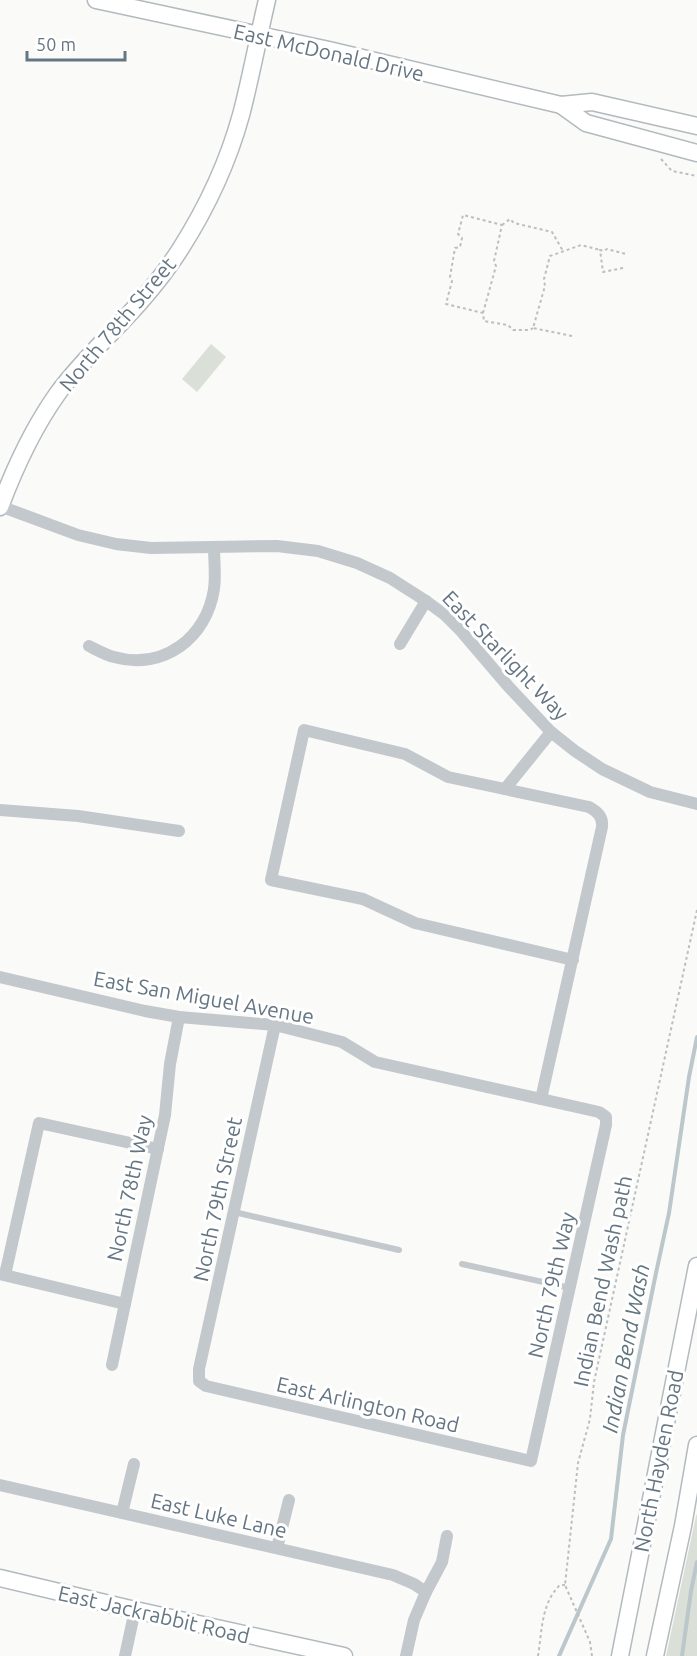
<svg xmlns="http://www.w3.org/2000/svg" width="697" height="1656" font-family="Ubuntu,sans-serif">
<style>
.green{fill:#dadfd7}
.lines{fill:none;stroke-linecap:round;stroke-linejoin:round}
.stream{stroke:#bbc7cb;stroke-width:4}
.secondary-casing{stroke:#b3babf;stroke-width:19}
.path{stroke:#bbbfc2;stroke-width:2;stroke-dasharray:3 3;stroke-linecap:butt}
.lane{stroke:#c3c8cc;stroke-width:6}
.street{stroke:#c3c8cc;stroke-width:12}
.secondary{stroke:#fff;stroke-width:16}
.labels{text-anchor:middle;dominant-baseline:central;stroke-width:6;stroke-linejoin:round;paint-order:stroke}
.street-label{font-size:21px;fill:#657683;stroke:#fff}
.water-label{font-size:22px;font-style:italic;fill:#60757c;stroke:#fff}
</style>
<rect width="100%" height="100%" fill="#fafaf8"/>
<g class="green">
<polygon points="211,344 226,357 197,392 182,379"/>
<polygon points="697,1514 697,1656 666,1656 696,1516"/>
</g>
<g class="lines">
<g class="stream">
<polyline points="559,1656 611,1539 623,1435 656,1273 669,1213 689,1077 697,1037"/>
<polyline points="682,1656 691,1591 697,1562"/>
</g>
<g class="secondary-casing">
<g id="secondary">
<polyline points="96,0 329,50 561,105 592,102 697,126"/>
<polyline points="561,105 586,123 697,153"/>
<path d="M0,507c15,-40 33,-79 58,-114 24,-33 55,-60 82,-91 15,-17 29,-35 41,-54 26,-41 47,-86 60,-133 10,-38 17,-77 26,-115"/>
<polyline points="0,1578 135,1610 344,1656"/>
<polyline points="620,1656 697,1266"/>
<polyline points="655,1656 683,1526 697,1445"/>
</g>
</g>
<g class="path">
<polyline points="661,159 672,171 697,176"/>
<polyline points="502,225 510,219 514,223 552,232 563,251"/>
<polyline points="623,268 603,272 600,250 604,251 607,249 626,254"/>
<polyline points="483,313 496,266 494,261 502,225 463,215 458,234 462,238 460,247 455,248 450,277 452,281 446,304 483,313 484,321 508,325 513,330 530,330 533,328"/>
<polyline points="572,336 533,328 545,286 544,279 550,256 581,245 600,250"/>
<path d="M538,1656c4,-24 3,-53 22,-71h5"/>
<polyline points="592,1656 590,1642 565,1585 578,1463 590,1419 594,1382 697,910"/>
</g>
<g class="lane">
<polyline points="234,1212 399,1250"/>
<polyline points="462,1264 570,1288"/>
</g>
<g class="street">
<polyline points="0,506 78,535 116,544 151,548 277,546 318,551 357,563 390,578 426,601 445,615 461,631 508,686 551,732 575,751 602,769 650,792 697,804"/>
<polyline points="400,644 426,601"/>
<path d="M89,646c8,4 17,9 25,11 50,14 93,-20 100,-68 2,-14 0,-29 0,-42"/>
<polyline points="505,789 551,732"/>
<polyline points="0,810 78,816 179,831"/>
<polyline points="0,977 145,1011 179,1017 275,1025 342,1042 375,1062 599,1112 606,1117 606,1125 531,1461 206,1386 199,1381 199,1369 275,1025"/>
<path d="M541,1099l61,-272c1,-10 -4,-15 -13,-20l-141,-30 -43,-23 -101,-24 -33,150 92,19 52,24 158,37"/>
<polyline points="0,1274 125,1304"/>
<polyline points="5,1275 39,1123 158,1149"/>
<polyline points="112,1365 165,1115 170,1064 179,1017"/>
<polyline points="0,1485 393,1575 414,1584 426,1592"/>
<polyline points="122,1513 134,1464"/>
<polyline points="277,1548 289,1500"/>
<polyline points="125,1656 135,1610"/>
<polyline points="406,1656 414,1620 426,1592 442,1562 447,1536"/>
</g>
<use href="#secondary" class="secondary"/>
</g>
<g class="labels">
<g class="street-label">
<text transform="translate(329 52) rotate(13)">East McDonald Drive</text>
<text transform="translate(117 324) rotate(-50)">North 78th Street</text>
<text transform="translate(506 655) rotate(46)">East Starlight Way</text>
<text transform="translate(204 997) rotate(10)">East San Miguel Avenue</text>
<text transform="translate(129 1188) rotate(-78)">North 78th Way</text>
<text transform="translate(217 1199) rotate(-78)">North 79th Street</text>
<text transform="translate(602 1281) rotate(-78)">Indian Bend Wash path</text>
<text transform="translate(551 1285) rotate(-77)">North 79th Way</text>
<text transform="translate(368 1404) rotate(13)">East Arlington Road</text>
<text transform="translate(658 1461) rotate(-79)">North Hayden Road</text>
<text transform="translate(219 1515) rotate(13)">East Luke Lane</text>
<text transform="translate(154 1614) rotate(13)">East Jackrabbit Road</text>
</g>
<g class="water-label">
<text transform="translate(625 1348) rotate(-79)">Indian Bend Wash</text>
</g>
</g>
<path d="M27 51v9h98v-9" fill="none" stroke="#657683" stroke-width="3"/>
<text x="36" y="51" font-size="18" fill="#657683" stroke="#ffffff" stroke-width="4.5" paint-order="stroke">50 m</text>
</svg>
